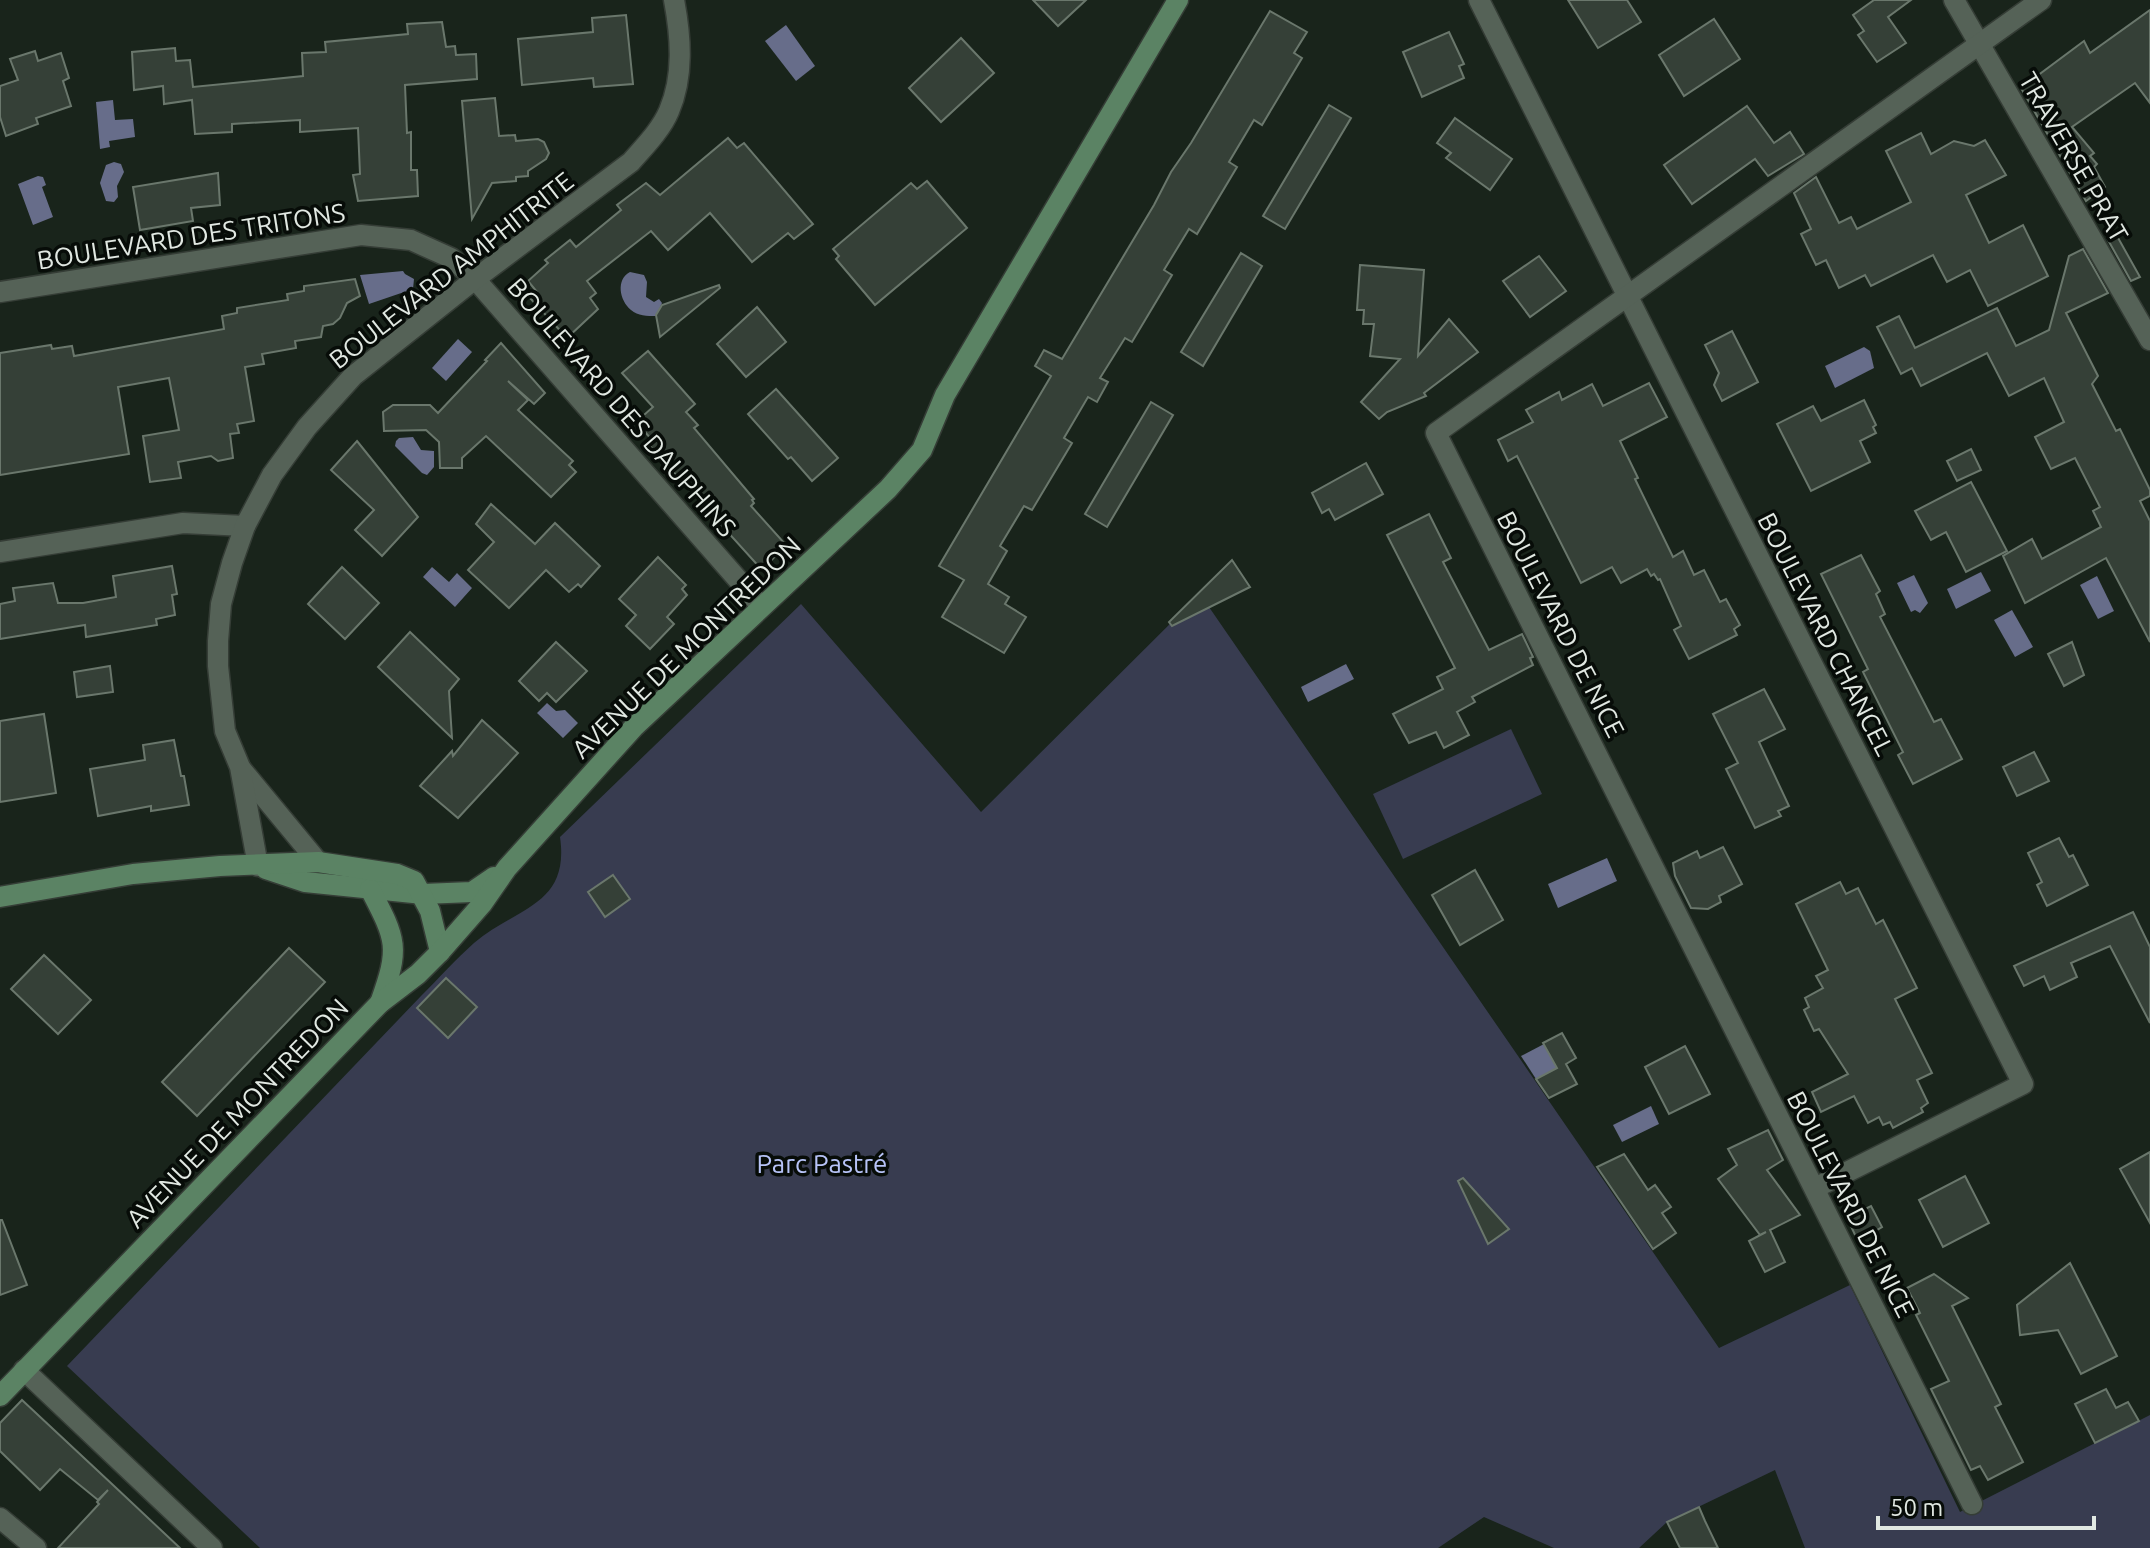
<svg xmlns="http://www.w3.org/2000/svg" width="2150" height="1548" font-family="Ubuntu,sans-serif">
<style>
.green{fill:#383c50}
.water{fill:#676d8a}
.building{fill:#354037;stroke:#6a776c;stroke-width:2}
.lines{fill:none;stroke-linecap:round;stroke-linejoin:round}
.street-casing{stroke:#353d36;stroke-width:23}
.secondary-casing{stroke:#353d36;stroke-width:23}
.street{stroke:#556257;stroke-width:20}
.secondary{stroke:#5b8364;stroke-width:20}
.labels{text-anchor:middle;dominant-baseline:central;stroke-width:7;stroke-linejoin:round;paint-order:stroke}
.street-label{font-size:26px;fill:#e1e8e2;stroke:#070c08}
.park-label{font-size:26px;fill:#b7c3f7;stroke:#070c08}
</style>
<rect width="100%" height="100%" fill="#19241b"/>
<g class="green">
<path d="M1200,594l519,754 131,-63 110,227 190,-97v133h-345l-30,-78 -108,52 -28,26h-85l-70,-31 -46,31h-1178l-193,-182 354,-370c18,-18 35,-37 53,-53 42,-36 96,-37 86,-106l241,-233 180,208z"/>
<polygon points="1511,729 1542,794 1403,859 1373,794"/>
</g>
<g class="water">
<polygon points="786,25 815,66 796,81 765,41"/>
<polygon points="113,100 115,120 133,119 135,137 109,141 110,147 100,149 96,102"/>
<polygon points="114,162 121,164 124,172 117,186 118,197 114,202 106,201 100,183 106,165"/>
<polygon points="38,176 43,177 46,185 42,187 53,217 33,225 18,184"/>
<polygon points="403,271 405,274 414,279 413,289 369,304 360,275"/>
<path d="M630,272l14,3 3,7 -1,15 8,5 5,-3 3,4 -6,13c-9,0 -18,0 -25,-6 -12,-10 -15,-31 -1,-38z"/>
<polygon points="458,339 472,352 446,381 432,368"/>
<polygon points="1864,347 1870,351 1874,368 1835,388 1825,366"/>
<polygon points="399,438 413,437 421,450 434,451 434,467 427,475 422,473 395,446 396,441"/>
<polygon points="432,567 449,582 457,573 472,588 455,607 423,577"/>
<polygon points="1981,572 1991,591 1956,609 1947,589"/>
<polygon points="1914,575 1928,603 1920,613 1915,610 1911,612 1897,583"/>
<polygon points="2097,576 2114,611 2098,619 2080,585"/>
<polygon points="2012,610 2033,647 2015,657 1994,620"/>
<polygon points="1346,664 1354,679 1308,702 1301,687"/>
<polygon points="547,703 556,711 565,710 578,723 563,738 537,713"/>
<polygon points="1607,858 1617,881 1558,908 1548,884"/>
<polygon points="1544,1044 1557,1068 1536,1079 1521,1056"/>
<polygon points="1651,1106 1659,1124 1622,1142 1613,1125"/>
</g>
<g class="building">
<polygon points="1033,0 1086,0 1058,26"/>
<polygon points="1568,0 1627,0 1641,22 1598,48"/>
<polygon points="1874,0 1911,0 1888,17 1906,43 1877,62 1858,35 1864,31 1853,15"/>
<polygon points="2150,10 2150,103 2135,83 2072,127 2094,153 2090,156 2097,164 2094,167 2105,187 2086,201 2021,88 2084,41 2090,53"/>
<polygon points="1270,11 1307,32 1294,53 1302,58 1262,125 1254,120 1229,162 1237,167 1197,234 1189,229 1164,270 1172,275 1132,342 1125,338 1100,378 1108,382 1097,402 1088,397 1064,438 1072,443 1032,510 1024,506 1000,546 1007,551 988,584 1009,597 1005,604 1026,617 1004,653 942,617 964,580 939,566 1051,376 1035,366 1044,350 1062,359 1154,205 1171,172 1191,143"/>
<polygon points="626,15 633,84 594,87 593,78 522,85 518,39 593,32 592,18"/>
<polygon points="1714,19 1740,59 1684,96 1659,55"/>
<polygon points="442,22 446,47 455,46 456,55 476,54 477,79 405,85 407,133 411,132 411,170 417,170 418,196 358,201 353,175 360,174 358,128 300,132 300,120 232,124 232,132 195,134 192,100 164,104 163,86 134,90 132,52 175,48 176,61 190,60 193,87 303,76 302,53 326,52 325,42 408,34 407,24"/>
<polygon points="1449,32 1464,64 1459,66 1464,78 1422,97 1403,52"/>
<polygon points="961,38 994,73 941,122 909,88"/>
<polygon points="35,51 38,61 61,53 69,78 63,81 71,106 36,118 38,124 6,136 0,117 0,86 18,80 10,59"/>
<polygon points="495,98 499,136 515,135 516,141 538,139 544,142 549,153 546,159 528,171 528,176 516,177 516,181 492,183 472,219 462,101"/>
<polygon points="1329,105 1351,118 1285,229 1263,216"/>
<polygon points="1747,106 1774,143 1790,132 1804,154 1768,176 1755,159 1692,204 1664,165"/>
<polygon points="1455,118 1512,159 1490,190 1446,158 1451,153 1437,143"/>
<polygon points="1921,133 1931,154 1954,141 1974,146 1985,140 2006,175 1966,195 1989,243 2023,225 2048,276 1988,306 1970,270 1947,282 1933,255 1871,286 1865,275 1839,288 1826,260 1816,265 1801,234 1811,229 1794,193 1816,177 1839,223 1851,217 1857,229 1911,202 1886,151"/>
<polygon points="728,138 737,148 744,143 813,224 794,239 788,233 752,262 710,213 668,250 651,231 587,281 596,293 590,298 598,309 567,338 530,298 537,292 528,281 548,263 545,260 570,240 576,247 621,210 617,205 646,183 660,195"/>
<polygon points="218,173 220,205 191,208 193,221 140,230 133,187"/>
<polygon points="927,181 967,228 875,305 836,259 839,256 833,249 911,183 917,189"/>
<polygon points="2117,236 2140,277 2131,281 2108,240"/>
<polygon points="2083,249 2108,293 2066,313 2098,376 2092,384 2116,431 2120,429 2150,490 2150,496 2140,501 2150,521 2150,642 2106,558 2025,603 2003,556 2032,539 2042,559 2101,527 2093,511 2100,507 2075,458 2051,469 2035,437 2064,422 2044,378 2009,396 1987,353 1921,386 1912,368 1901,374 1877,327 1899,316 1915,348 1997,308 2016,346 2049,330 2069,256"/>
<polygon points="1241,253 1262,266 1203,366 1181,352"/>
<polygon points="1539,256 1566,291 1530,317 1503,281"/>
<polygon points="1360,265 1424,270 1418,356 1449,319 1478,352 1424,393 1426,396 1387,412 1379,419 1361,402 1400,359 1370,356 1374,324 1363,324 1364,310 1357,310"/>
<polygon points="355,279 360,296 347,303 340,318 333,324 323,326 321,337 295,341 296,348 262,354 264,364 245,367 254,421 237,424 239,433 230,434 233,458 218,461 211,456 178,462 181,478 150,482 143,436 179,430 169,378 118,387 129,454 0,475 0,353 51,345 52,349 72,346 74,356 224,329 222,316 237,313 237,308 288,300 287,294 304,291 304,286"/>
<polygon points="719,285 720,288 660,337 656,315 662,305"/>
<polygon points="757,307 786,342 746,377 717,344"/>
<polygon points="1732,331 1758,382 1722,401 1714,385 1719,373 1705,345"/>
<polygon points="501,343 545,393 534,404 508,381 528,400 518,410 573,461 569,465 576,472 551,497 486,436 462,458 462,468 440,468 439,442 426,430 384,431 383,412 393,405 430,405 438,413 487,361 485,360"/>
<polygon points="648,351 695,404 686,412 698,425 694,428 754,499 752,500 754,503 751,506 786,545 762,570 649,445 653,441 636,422 653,407 622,373"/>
<polygon points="1649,383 1667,417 1620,441 1638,478 1635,479 1673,557 1683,551 1694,575 1704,570 1720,602 1726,599 1740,625 1734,629 1737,635 1689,659 1674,630 1681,626 1660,579 1658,580 1654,574 1651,576 1647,569 1621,583 1612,567 1581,583 1517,456 1508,461 1498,440 1533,422 1526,410 1559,392 1562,400 1592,384 1603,406"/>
<polygon points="776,389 838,458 812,481 791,457 788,459 748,414"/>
<polygon points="1864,400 1876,425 1873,427 1876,433 1860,441 1870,462 1811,491 1777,424 1813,406 1821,421"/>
<polygon points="1151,402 1173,415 1107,527 1085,514"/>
<polygon points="357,441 418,517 382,556 355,530 374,510 331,470"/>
<polygon points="1971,449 1981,470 1957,481 1947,461"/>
<polygon points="1366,463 1383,494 1335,520 1329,509 1322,513 1312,493"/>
<polygon points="1971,482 2007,551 1966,572 1946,532 1931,540 1915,511"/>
<polygon points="491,504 535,544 555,523 600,566 581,587 578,584 569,592 546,570 509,608 468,570 494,542 476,524"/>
<polygon points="1429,514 1451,558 1443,562 1489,650 1522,634 1533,657 1530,658 1533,665 1472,697 1475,702 1457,712 1469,735 1444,748 1436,732 1409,743 1393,714 1443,689 1437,677 1455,668 1387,535"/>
<polygon points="1861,555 1880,591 1876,594 1885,614 1880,617 1934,722 1941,719 1962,759 1913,784 1898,755 1903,752 1863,672 1868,669 1821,574"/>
<polygon points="658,557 686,585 682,589 687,595 667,617 674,624 650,649 626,626 636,615 619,599"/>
<polygon points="1232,560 1250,587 1172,626 1169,622"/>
<polygon points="172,566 177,594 172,595 175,615 156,619 157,625 86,637 85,625 0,639 0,604 15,601 13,588 53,583 58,603 83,603 116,597 113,576"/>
<polygon points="342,567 379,603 345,639 308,604"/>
<polygon points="410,632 459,679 449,691 452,738 378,667"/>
<polygon points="556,642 587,671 556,702 547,693 539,701 519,681"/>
<polygon points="2072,642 2084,675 2064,686 2048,654"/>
<polygon points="110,666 113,692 77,697 74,672"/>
<polygon points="1764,689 1785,729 1759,742 1789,806 1778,811 1781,816 1755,828 1726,769 1738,763 1713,714"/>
<polygon points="44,714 56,793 0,802 0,721"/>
<polygon points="482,720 518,753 458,818 420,786 452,751 453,756"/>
<polygon points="174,740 181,776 184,776 189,805 151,811 151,806 98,816 90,769 145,760 143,745"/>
<polygon points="2034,752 2049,781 2017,796 2003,767"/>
<polygon points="2059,838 2069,857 2073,855 2088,885 2047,906 2037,885 2042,882 2028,853"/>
<polygon points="1723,847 1742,884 1719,896 1721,902 1708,909 1691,908 1675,876 1673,863 1697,851 1700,858"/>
<polygon points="1475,870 1503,920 1460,945 1432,895"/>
<polygon points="613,875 630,899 605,917 588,892"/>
<polygon points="1840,882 1846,894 1858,888 1876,924 1883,920 1917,988 1895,999 1932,1073 1917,1080 1928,1103 1921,1108 1923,1112 1893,1128 1890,1122 1883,1125 1879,1117 1868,1123 1854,1096 1821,1112 1812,1092 1848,1074 1819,1029 1814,1031 1804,1010 1809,1007 1805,998 1823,988 1816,976 1828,970 1796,904"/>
<polygon points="2133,912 2150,947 2150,1023 2110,946 2071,963 2077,977 2050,990 2044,976 2024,986 2014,966"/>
<polygon points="289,948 325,982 197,1116 162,1082"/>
<polygon points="44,955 91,1000 58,1034 11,989"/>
<polygon points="446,978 477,1007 448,1038 417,1008"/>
<polygon points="1562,1033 1576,1058 1566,1064 1577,1084 1549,1098 1536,1079 1557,1068 1543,1043"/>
<polygon points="1685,1046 1710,1094 1669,1114 1645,1067"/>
<polygon points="1768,1130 1783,1160 1767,1170 1800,1215 1770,1230 1785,1262 1765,1272 1749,1241 1766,1232 1760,1235 1718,1179 1737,1165 1728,1149"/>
<polygon points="2150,1152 2150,1223 2120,1169"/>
<polygon points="1624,1154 1648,1190 1655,1185 1671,1207 1662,1213 1676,1233 1653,1249 1597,1167"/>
<polygon points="1965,1176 1989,1223 1943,1247 1919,1200"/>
<polygon points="1463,1178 1509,1229 1488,1244 1458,1181"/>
<polygon points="1871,1206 1882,1227 1858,1241 1847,1218"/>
<polygon points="0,1220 2,1220 27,1285 0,1295"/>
<polygon points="2070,1263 2117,1356 2081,1374 2058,1330 2020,1335 2017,1305"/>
<polygon points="1934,1274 1968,1298 1952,1306 2001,1404 1995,1407 2023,1462 1988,1480 1980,1466 1971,1470 1931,1389 1949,1381 1916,1315 1920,1313 1907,1288"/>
<polygon points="2106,1389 2116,1408 2128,1402 2139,1421 2095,1443 2075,1404"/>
<polygon points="22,1400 113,1485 180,1548 58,1548 99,1504 97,1502 108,1490 98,1500 60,1469 40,1490 0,1451 0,1423"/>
<polygon points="1699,1507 1705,1521 1718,1548 1680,1548 1667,1522"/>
</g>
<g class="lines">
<g class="street-casing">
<g id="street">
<polyline points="1479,0 2023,1084 1815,1188"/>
<polyline points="1954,0 2150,340"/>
<polyline points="0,292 361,235 411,240 451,258 475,279 761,606"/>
<polyline points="0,552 183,523 245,526"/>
<polyline points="242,770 318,862"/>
<path d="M258,866l-18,-99 -15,-36 -7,-65v-25l3,-37 11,-41 13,-37 27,-51 35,-48 46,-51 122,-97 156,-117c13,-15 30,-32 38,-51 15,-35 12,-74 5,-111"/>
<polyline points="24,1370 212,1548"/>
<polyline points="1972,1504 1436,433 2041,0"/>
<polyline points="0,1518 36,1548"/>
</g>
</g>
<g class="secondary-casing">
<g id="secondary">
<polyline points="266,869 305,882 423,894 472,892 494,877"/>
<path d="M370,889c27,52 30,58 10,114"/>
<polyline points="0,897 133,874 220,866 318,862 397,874 414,881 430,911 440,952"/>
<polyline points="0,1396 380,1003 418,974 440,952 482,904 507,868 634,727 888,489 922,450 945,395 1178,0"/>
</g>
</g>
<use href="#street" class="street"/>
<use href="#secondary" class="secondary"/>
</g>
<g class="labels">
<g class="street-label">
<text transform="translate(2074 157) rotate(60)">TRAVERSE PRAT</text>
<text transform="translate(191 236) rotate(-9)">BOULEVARD DES TRITONS</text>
<text transform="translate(451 270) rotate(-38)">BOULEVARD AMPHITRITE</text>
<text transform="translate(622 407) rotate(49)">BOULEVARD DES DAUPHINS</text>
<text transform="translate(1561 624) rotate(63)">BOULEVARD DE NICE</text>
<text transform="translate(1826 634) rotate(63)">BOULEVARD CHANCEL</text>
<text transform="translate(686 647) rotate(-44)">AVENUE DE MONTREDON</text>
<text transform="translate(237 1113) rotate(-46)">AVENUE DE MONTREDON</text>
<text transform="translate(1851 1204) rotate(63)">BOULEVARD DE NICE</text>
</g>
<g class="park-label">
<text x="822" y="1163">Parc Pastré</text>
</g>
</g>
<path d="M1878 1516v12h216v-12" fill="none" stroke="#e1e8e2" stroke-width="4"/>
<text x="1890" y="1516" font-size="24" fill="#e1e8e2" stroke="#070c08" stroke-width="6" paint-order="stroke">50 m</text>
</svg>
